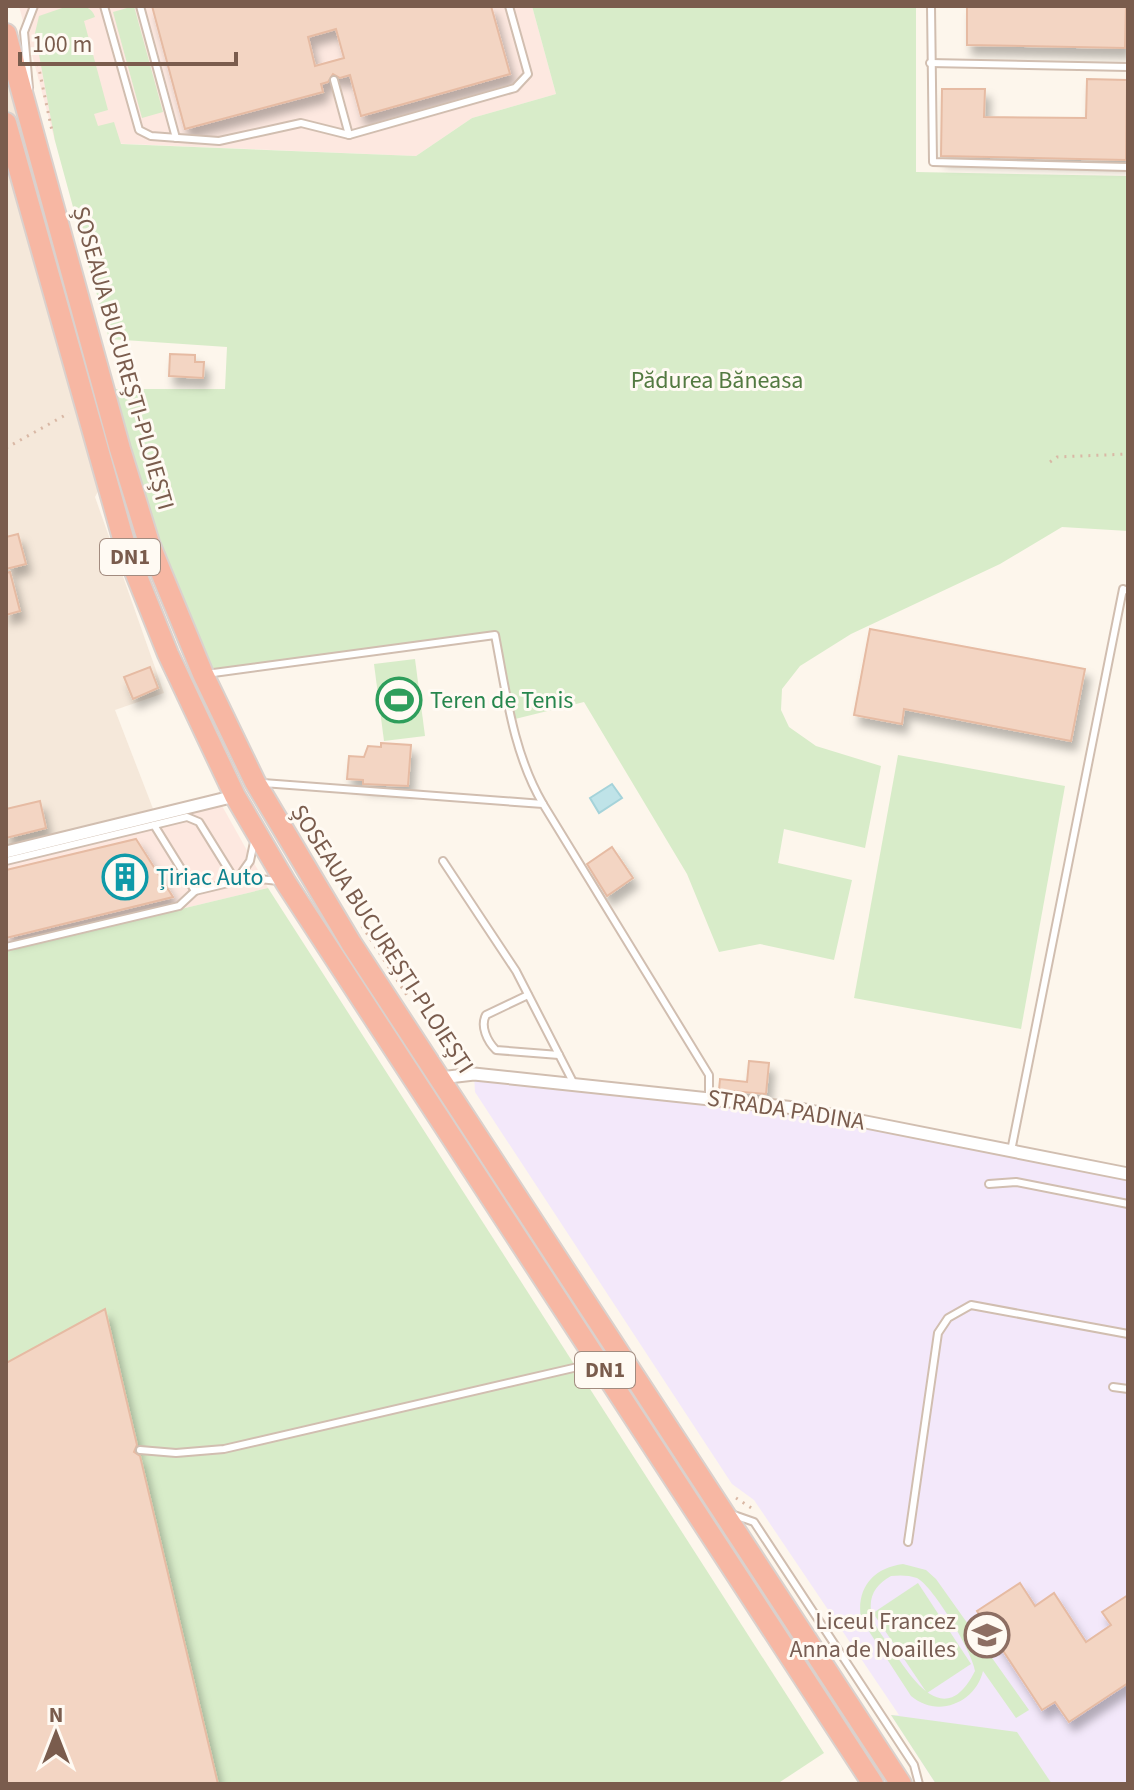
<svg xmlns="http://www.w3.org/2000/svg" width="1134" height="1790" font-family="'Source Sans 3',sans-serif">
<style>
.residential{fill:#f5e8da}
.commercial{fill:#fde8e0}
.education{fill:#f3e8fa}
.green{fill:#d8ecc9;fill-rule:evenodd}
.water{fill:#bfe3e8;stroke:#a5d3da;stroke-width:2}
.building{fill:#f3d5c3;stroke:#e6bba3;stroke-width:2;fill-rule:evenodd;filter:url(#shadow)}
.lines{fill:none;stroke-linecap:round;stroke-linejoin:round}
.lane-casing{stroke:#d1beb0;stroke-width:10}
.street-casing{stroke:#d1beb0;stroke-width:15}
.highway-casing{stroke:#dad1cd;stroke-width:24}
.path{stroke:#d9b8a5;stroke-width:3;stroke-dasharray:2 6;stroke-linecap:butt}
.lane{stroke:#fff;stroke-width:6}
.street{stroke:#fff;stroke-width:11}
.highway{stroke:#f7b7a3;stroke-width:20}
.labels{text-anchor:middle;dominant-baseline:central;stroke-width:6;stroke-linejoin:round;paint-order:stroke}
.shield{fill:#fffaf3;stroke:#a28b7f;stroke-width:2}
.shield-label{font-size:22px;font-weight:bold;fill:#7a5c4d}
.street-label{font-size:24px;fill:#7a5c4d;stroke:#fffaf3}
.park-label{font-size:24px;fill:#537a41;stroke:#fffaf3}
.leisure-label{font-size:24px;fill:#27864d;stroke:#fffaf3;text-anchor:start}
.culture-label{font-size:24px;fill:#0d838f;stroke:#fffaf3;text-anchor:start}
.education-label{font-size:24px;fill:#785e54;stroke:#fffaf3;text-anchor:end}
</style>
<defs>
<filter id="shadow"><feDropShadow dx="5" dy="9" stdDeviation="4" flood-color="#0004"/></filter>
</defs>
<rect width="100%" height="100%" fill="#fdf6ec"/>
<polygon class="residential" points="6,33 120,449 95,497 164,693 115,710 157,819 6,854"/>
<g class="commercial">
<polygon points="19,6 532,6 556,94 472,118 416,156 55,141"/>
<polygon points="221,804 268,888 6,951 6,854"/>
</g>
<polygon class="education" points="474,1074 709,1097 1128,1174 1128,1784 936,1784 891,1715 899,1715 754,1500 732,1484 475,1092"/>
<g class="green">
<path d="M68,6c11,0 23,-2 27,11l-11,4 24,89 -14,4 4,12 16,-4 7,22 295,12 56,-38 84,-24 -24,-88h384v166l212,4v355l-66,-4 -62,37 -149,70 -51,32 -18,23 -1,21 8,17 27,19 65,20 -16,82 -81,-19 -6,34 74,17 -18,80 -74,-16 -41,8 -32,-78 -103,-172 -73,18 -17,-85 -291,39 -100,-285h122l2,-42 -118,-8 -54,-198 -20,-108 4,-17z"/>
<polygon points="134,6 163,112 142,118 113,12"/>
<polygon points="415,659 425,736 384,741 374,664"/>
<polygon points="898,755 1065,786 1021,1029 854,998"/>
<polygon points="268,888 824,1753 777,1784 6,1784 6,951"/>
<path d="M903,1564l23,6 10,9 93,131 -13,8 -33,-47c-7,31 -45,48 -72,25l-50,-77c-5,-31 12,-51 42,-55zM891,1576c8,-1 18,-1 26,2 16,8 56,75 58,93 -30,60 -63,8 -83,-22 -8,-11 -20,-25 -21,-38 -2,-17 6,-27 20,-35z"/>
<polygon points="918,1583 971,1664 927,1693 873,1613"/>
<polygon points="891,1715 1017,1732 1052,1784 936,1784"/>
</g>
<polygon class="water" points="612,784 622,798 599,813 590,798"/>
<g class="building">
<path d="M152,6h339l19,68 -149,42 -11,-41 -10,3 -7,-4 -5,8 -7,2 2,8 -138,37zM336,29l8,29 -29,8 -7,-29z"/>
<polygon points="967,6 1126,6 1125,48 967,45"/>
<polygon points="1087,79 1127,80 1126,160 941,156 942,89 985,89 984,117 1086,118"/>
<polygon points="170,354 195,355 195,362 204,362 203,378 169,376"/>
<polygon points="18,534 26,564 6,569 6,537"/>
<polygon points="10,572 20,611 6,615 6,573"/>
<polygon points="870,629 1085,669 1071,741 904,709 902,724 854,715"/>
<polygon points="150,667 158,688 133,699 124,677"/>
<polygon points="381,743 411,745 408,786 363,784 363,780 347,779 349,756 364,757 368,746 381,747"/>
<polygon points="40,801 46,828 6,838 6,809"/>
<polygon points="136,839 173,897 6,938 6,870"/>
<polygon points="612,847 633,878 607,896 587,864"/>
<polygon points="749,1061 769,1063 766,1094 719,1090 720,1079 747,1082"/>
<polygon points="105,1309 137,1445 134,1452 140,1456 218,1784 6,1784 6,1363"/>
<polygon points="1020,1583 1035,1606 1054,1593 1086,1642 1111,1625 1102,1612 1128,1595 1128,1683 1069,1722 1055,1702 1042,1710 977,1611"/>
</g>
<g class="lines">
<g class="lane-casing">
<g id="lane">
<polyline points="104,6 139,130 151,136 219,141 301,123 349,135 515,88 528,74 509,6"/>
<polyline points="140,6 176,138"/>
<polyline points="931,6 933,162 1128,167"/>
<polyline points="930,63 1128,67"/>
<polyline points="334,80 349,135"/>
<polyline points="29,88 24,32 34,6"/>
<path d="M206,674l289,-39c11,57 18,118 48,169"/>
<polyline points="263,783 543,804 709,1075 709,1097"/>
<polyline points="154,825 195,891 249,878 279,881"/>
<polyline points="6,861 187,817 199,822 235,880"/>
<polyline points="443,861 516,971 574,1084"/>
<polyline points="238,878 250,861 254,842"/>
<polyline points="6,947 179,906 195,891"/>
<path d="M528,995l-42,20c-6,11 1,26 10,35l63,5"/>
<polyline points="1011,1151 1123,589 1128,591"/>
<polyline points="989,1184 1016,1182 1128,1204"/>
<polyline points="1113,1387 1128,1389"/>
<polyline points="140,1450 176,1453 224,1449 595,1363"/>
<polyline points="734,1515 754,1522 914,1765 919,1784"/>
<polyline points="908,1542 938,1333 948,1318 971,1305 1128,1334"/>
</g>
</g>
<g class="street-casing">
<g id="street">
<polyline points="6,852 235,796"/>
<polyline points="440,1078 474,1074 795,1108 1128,1174"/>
</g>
</g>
<g class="highway-casing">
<g id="highway">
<polyline points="6,34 120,449 149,543 203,674 255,782 351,943 901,1784"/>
<polyline points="6,123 126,549 168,654 235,796 286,883 873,1784"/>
</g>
</g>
<g class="path">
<polyline points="38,64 52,131"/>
<polyline points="6,448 69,413"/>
<polyline points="1050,462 1057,457 1128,454"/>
<polyline points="362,926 410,1000"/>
<polyline points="736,1498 756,1511"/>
</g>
<use href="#lane" class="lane"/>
<use href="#street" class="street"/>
<use href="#highway" class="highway"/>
</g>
<defs>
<g id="stadium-ring" transform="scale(2.3)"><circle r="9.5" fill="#fffaf3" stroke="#2e9e5b" stroke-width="1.5"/><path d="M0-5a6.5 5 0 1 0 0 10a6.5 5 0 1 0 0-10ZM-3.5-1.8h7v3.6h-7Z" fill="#2e9e5b"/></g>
<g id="building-ring" transform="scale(2.3)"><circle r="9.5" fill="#fffaf3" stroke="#0f9aa8" stroke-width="1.5"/><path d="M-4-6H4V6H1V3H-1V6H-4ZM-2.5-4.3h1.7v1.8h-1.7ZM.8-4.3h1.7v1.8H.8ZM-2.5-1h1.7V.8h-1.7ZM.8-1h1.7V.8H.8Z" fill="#0f9aa8"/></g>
<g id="school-ring" transform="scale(2.3)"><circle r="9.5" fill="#fffaf3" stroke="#8d6e63" stroke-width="1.5"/><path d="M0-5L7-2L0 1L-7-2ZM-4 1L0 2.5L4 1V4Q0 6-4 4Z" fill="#8d6e63"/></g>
</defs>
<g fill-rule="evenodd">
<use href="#stadium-ring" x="399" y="700"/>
<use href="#building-ring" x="125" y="877"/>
<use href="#school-ring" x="987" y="1635"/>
</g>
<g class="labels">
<g class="shield">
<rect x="100" y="539" width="60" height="36" rx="6"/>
<rect x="575" y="1352" width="60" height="36" rx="6"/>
</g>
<g class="shield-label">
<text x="130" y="557">DN1</text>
<text x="605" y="1370">DN1</text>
</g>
<g class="street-label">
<text transform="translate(123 358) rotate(74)">ȘOSEAUA BUCUREȘTI-PLOIEȘTI</text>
<text transform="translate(382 939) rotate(57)">ȘOSEAUA BUCUREȘTI-PLOIEȘTI</text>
<text transform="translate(786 1110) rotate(9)">STRADA PADINA</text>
</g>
<g class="park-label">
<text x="717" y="380">Pădurea Băneasa</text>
</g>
<g class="leisure-label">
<text x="430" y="700">Teren de Tenis</text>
</g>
<g class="culture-label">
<text x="156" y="877">Țiriac Auto</text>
</g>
<g class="education-label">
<text x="956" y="1621">Liceul Francez<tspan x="956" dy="28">Anna de Noailles</tspan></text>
</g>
</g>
<rect width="1134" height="1790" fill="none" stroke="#7a5c4d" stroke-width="16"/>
<g transform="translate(56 1734)" stroke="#fffaf3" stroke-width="6" paint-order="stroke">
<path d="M0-6L14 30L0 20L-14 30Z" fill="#7a5c4d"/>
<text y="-12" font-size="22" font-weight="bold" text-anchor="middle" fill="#7a5c4d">N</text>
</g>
<path d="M20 52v12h216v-12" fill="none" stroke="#7a5c4d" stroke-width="4"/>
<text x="32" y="52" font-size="24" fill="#7a5c4d" stroke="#fffaf3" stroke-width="6" paint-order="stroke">100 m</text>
</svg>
